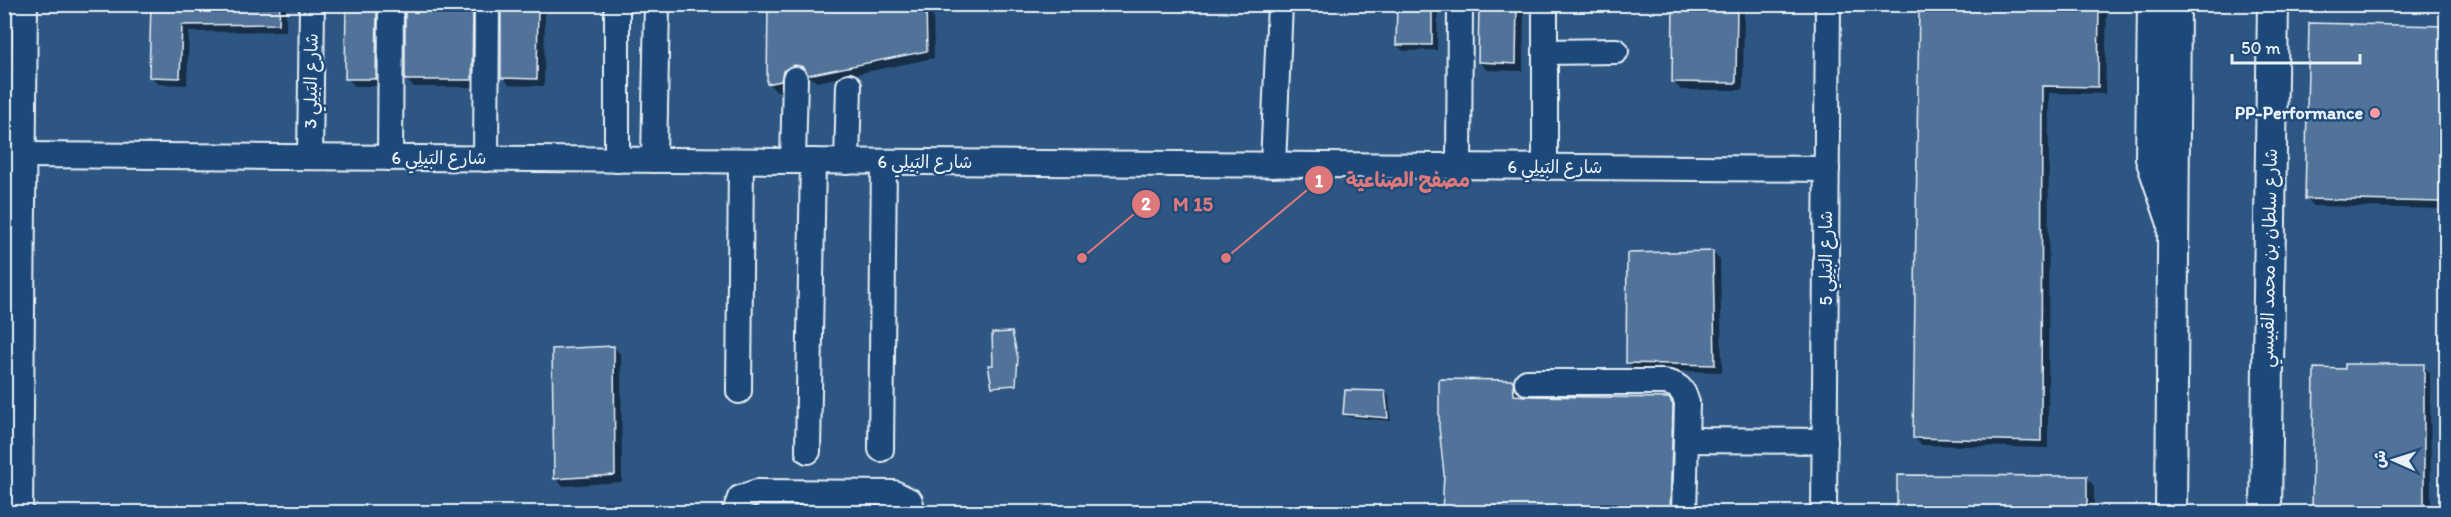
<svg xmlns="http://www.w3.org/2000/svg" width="2451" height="517" font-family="Itim,'Playpen Sans Arabic',sans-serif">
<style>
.built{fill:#2e5683}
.shadow{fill:#0007}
.building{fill:#517399;stroke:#e8f1f8;stroke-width:1.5}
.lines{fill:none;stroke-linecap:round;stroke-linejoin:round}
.minor-casing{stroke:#e8f1f8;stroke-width:28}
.major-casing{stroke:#e8f1f8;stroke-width:34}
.minor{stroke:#1f4a7a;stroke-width:24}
.major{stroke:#1f4a7a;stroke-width:30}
.poi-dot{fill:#ff9aa2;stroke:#1f4a7a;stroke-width:2}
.labels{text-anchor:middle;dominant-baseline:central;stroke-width:5;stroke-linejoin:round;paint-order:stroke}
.street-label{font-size:18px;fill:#e8f1f8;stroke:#1f4a7a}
.poi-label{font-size:18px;font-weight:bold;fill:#e8f1f8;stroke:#1f4a7a;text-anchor:end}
.leader{fill:none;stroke:#dd787b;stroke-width:2}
.callout-dot{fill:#dd787b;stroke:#1f4a7a;stroke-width:2}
.mark-label{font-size:18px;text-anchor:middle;font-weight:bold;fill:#fff}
.callout-label{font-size:20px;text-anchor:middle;font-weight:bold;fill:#dd787b;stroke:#1f4a7a;stroke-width:5;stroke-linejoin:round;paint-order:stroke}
</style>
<rect width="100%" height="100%" fill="#1f4a7a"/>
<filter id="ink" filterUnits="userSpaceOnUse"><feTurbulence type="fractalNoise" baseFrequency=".0167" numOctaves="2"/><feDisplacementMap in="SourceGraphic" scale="12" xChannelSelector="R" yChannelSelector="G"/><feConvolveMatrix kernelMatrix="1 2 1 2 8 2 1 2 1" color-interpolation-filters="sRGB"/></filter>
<g filter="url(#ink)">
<polygon class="built" points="4,5 2446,5 2446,512 5,512"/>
<g class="shadow">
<polygon points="153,4 286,4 286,31 189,32 187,85 158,84 151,76"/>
<polygon points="347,4 386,4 383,86 355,86 347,78"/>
<polygon points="407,4 482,4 479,87 414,87 406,80"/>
<polygon points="503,4 545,4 544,86 510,85 502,78"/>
<polygon points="769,4 933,4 934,58 817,82 803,72 788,89 776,91 769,84"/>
<polygon points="1399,4 1438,4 1437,50 1403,51 1397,45"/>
<polygon points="1481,4 1524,4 1523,71 1487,70 1479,62"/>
<polygon points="1674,4 1744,4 1743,90 1681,90 1674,82"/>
<polygon points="1921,4 2107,4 2105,94 2049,93 2048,448 1922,445 1914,438"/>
<polygon points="2445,28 2446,209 2314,206 2306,198"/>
<polygon points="1712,252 1720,260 1722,372 1635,370 1627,363"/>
<polygon points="1011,333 1019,360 1017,386 995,388"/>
<polygon points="614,347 621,355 622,482 563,486 555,478"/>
<polygon points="2423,366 2430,373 2431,512 2313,512 2347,370"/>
<polygon points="1513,381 1520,388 1521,397 1527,398 1668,399 1676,407 1677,512 1444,512"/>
<polygon points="1385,393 1389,396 1391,421 1348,417 1344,413"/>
<polygon points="2087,478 2094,486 2094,512 1899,512"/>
<polygon points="891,509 897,512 751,512 752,512"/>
</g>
<g class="building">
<polygon points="151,4 280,4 279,24 182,25 180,78 149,77"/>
<polygon points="346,4 377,4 376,79 345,79"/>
<polygon points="405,4 473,4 472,80 405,80"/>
<polygon points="501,4 538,4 537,79 501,78"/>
<polygon points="768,4 926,4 927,51 808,75 803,67 795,65 783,71 781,81 767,84"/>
<polygon points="1397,4 1432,4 1432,45 1396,45"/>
<polygon points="1479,4 1517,4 1516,64 1478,62"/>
<polygon points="1673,4 1737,4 1736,83 1672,82"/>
<polygon points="1919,4 2099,4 2098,87 2042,86 2041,441 1913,438"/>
<polygon points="2309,23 2445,26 2441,202 2305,199"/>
<polygon points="1713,251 1715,365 1626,363 1627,253"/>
<polygon points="1012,332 1018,358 1016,385 992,387 988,365 993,365 992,333"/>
<polygon points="614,346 615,475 554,479 552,349"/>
<polygon points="2345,364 2424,364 2424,513 2312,513 2314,368 2345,369"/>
<polygon points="1439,379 1513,380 1514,395 1527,396 1669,398 1673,405 1670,513 1442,513 1444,474 1439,427"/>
<polygon points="1345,390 1385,391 1388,418 1343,414"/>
<polygon points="1897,475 2087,476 2087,513 1897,513"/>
</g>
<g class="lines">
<g class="minor-casing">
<g id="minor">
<polyline points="1545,4 1545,167"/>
<polyline points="2150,4 2148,159 2169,221"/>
<polyline points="1545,52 1616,51"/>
<polyline points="23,155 1827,169"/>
<polyline points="310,157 312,4"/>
<polyline points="390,158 391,4"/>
<polyline points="486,159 487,4"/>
<polyline points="617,160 617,4"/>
<polyline points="654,160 657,4"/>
<polyline points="793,161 795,79"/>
<polyline points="847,162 849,86"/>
<polyline points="1273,165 1280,4"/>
<polyline points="1459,166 1460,4"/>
<path d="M1527,382h136c14,1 21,8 24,21l-3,109"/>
<polyline points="739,391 741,161"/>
<polyline points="1686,440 1825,441"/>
<polyline points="881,449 884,162"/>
<polyline points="808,451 813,161"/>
<polyline points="20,512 25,4"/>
<polyline points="735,512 740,498 757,492 894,493 910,501 913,512"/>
<polyline points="1824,512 1828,4"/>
</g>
</g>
<g class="major-casing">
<g id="major">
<polyline points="2171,512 2175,4"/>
<polyline points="2266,512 2273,4"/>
</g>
</g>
<use href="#minor" class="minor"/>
<use href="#major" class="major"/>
</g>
</g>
<circle class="poi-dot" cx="2375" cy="113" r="6"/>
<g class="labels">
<g class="street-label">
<text transform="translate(311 81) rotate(-89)">شارع البَيلِي 3</text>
<text x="439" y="158">شارع البَيلِي 6</text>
<text x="925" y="162">شارع البَيلِي 6</text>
<text x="1555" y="167">شارع البَيلِي 6</text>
<text transform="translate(1826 258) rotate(-90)">شارع البَيلِي 5</text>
<text transform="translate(2269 258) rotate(-89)">شارع سلطان بن محمد القبيسي</text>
</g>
<g class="poi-label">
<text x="2363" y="113">PP-Performance</text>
</g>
</g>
<path class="leader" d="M1226 258L1319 180M1082 258L1146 204"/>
<g class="callout-dot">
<circle cx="1226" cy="258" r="6"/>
<circle cx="1082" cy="258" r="6"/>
<circle cx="1319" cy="180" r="15"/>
<circle cx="1146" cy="204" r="15"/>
</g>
<g class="mark-label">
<text x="1319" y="187">1</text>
<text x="1146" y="210">2</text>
</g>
<g class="callout-label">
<text x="1408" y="187">مصفح الصناعية</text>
<text x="1193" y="211">M 15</text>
</g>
<rect width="2451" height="517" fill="none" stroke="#1f4a7a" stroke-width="24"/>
<rect x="12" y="12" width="2427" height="493" fill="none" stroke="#e8f1f8" stroke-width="2" filter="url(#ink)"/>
<g transform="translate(2394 460) rotate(273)" stroke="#1f4a7a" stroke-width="4.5" paint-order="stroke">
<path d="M0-4.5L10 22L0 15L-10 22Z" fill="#e8f1f8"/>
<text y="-9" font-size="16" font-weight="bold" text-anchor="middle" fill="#e8f1f8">ش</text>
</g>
<path d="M2232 54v9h128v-9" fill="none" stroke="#e8f1f8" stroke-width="3"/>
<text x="2241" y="54" font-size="18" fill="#e8f1f8" stroke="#1f4a7a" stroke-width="4.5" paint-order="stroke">50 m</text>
</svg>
